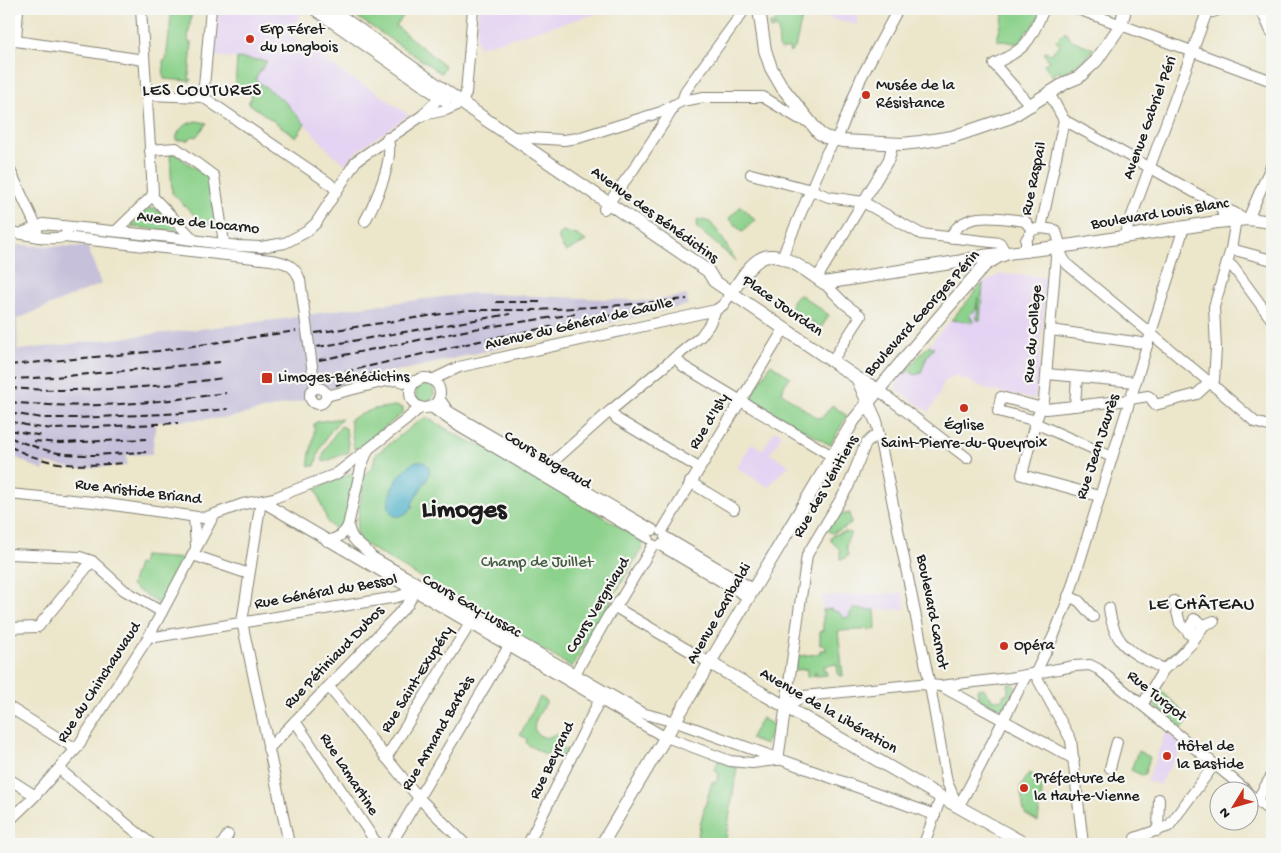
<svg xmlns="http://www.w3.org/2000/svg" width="1281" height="853" font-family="'Gochi Hand',sans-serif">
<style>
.built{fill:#e4d3f2}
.industrial{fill:#c6c0da}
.green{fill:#8dd28c;stroke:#547754}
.water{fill:#49afc9;stroke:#326672}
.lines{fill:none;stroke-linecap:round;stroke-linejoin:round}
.minor-casing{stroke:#848174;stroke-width:12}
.major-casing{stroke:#848174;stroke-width:14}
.minor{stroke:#fff;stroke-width:10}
.major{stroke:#fff;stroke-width:12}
.rail{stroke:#1c1c1c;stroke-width:2;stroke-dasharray:8 4;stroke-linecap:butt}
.poi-dot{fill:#c8321e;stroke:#f6f6f2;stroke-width:2}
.labels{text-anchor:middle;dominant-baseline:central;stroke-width:4.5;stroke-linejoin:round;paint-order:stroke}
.poi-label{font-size:16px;fill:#1c1c1c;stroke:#f6f6f2;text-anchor:start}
.street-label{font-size:16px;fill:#1c1c1c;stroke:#f6f6f2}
.park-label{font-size:16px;fill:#445c43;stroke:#f6f6f2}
.neighbourhood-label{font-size:18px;letter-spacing:1px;fill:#1c1c1c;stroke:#f6f6f2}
.quarter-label{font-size:19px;letter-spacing:1px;fill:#1c1c1c;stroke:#f6f6f2}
.town-label{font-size:26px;font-weight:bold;fill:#1c1c1c;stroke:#f6f6f2}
</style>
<rect width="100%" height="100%" fill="#f6f6f2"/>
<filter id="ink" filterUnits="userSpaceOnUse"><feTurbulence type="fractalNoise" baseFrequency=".02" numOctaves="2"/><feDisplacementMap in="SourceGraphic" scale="10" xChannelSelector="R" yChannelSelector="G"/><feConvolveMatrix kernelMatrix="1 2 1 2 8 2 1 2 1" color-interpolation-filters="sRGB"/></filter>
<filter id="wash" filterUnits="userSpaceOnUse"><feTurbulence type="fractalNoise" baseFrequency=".0096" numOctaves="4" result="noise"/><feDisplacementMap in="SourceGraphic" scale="20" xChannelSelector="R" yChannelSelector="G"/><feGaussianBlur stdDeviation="1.12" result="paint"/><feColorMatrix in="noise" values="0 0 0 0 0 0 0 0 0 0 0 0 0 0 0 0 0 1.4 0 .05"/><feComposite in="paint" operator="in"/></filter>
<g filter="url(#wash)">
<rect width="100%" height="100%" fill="#ece6cb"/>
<g class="built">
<polygon points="218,9 300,9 304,11 288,33 350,78 373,90 409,115 357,151 346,164 332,154 285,102 255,79 267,61 214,56"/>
<polygon points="479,9 600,9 599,13 479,47 476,39"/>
<polygon points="805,9 858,9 857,25 811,14 804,11"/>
<polygon points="1001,274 1043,277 1046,281 1036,395 1034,399 989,390 956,375 944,382 938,397 929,412 896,389 896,383 983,283"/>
<polygon points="775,430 782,434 770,454 789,465 768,487 737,468 752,443 763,450"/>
<polygon points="903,593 905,609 875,610 876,629 823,631 822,596"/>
<polygon points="1166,731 1184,746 1164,776 1161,785 1147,781"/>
</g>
<polygon class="industrial" points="9,245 88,247 101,284 17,319 18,350 284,319 344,309 474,293 650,301 687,295 688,305 408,369 381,373 342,384 301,401 227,418 156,422 152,454 126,455 127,465 77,469 45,463 43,471 9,454"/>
<g class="green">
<polygon points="172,9 192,9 188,38 189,43 192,43 189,78 191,79 191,81 164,79 163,61 166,60"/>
<polygon points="345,9 408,9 396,26 445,66 441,73"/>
<polygon points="1005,9 1042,9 1032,31 1027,30 1020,44 997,40"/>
<polygon points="775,15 802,18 795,48 790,53 789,48 781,50 779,48 778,29 776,29 776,26 773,26 774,29 770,30 770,23 776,23"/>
<polygon points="1065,31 1072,40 1094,49 1088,56 1062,75 1059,71 1052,76 1044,64 1049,61 1044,54 1046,51 1050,54 1060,45 1056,40"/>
<polygon points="237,58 267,61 255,79 285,102 305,124 296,137 248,103 252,96 243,89 240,92 235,89"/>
<path d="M196,121l11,2 -11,14 -3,-1 -5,4h-12c2,-12 9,-16 20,-19z"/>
<polygon points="170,153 175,154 208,177 216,224 205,225 202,223 172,193"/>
<polygon points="741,206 755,220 742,232 729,218"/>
<polygon points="148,208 160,210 178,231 130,227"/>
<polygon points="698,219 710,222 719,233 736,261 696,227"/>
<polygon points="563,232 577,235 586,241 566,252 559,241 559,235"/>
<polygon points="983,283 980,320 977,320 978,297 976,310 969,315 974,322 951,320"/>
<path d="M801,295l28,20 -8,13 -29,-19c-1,-9 0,-11 9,-14z"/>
<polygon points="929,345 934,348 927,356 921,373 915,375 908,370 906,374 904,373"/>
<polygon points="771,364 790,377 784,386 782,393 817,418 823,417 832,405 847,416 830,445 753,400 752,395"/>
<circle cx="425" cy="393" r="9"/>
<polygon points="395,406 403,408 403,413 357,449 354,449 350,419 374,409"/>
<path d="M342,418c-14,14 -23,29 -27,48h-6c-1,-14 7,-27 5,-42l2,-2z"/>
<polygon points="427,418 475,445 477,442 644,541 642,548 572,667 364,544 356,534 364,475 373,467 375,455 419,421"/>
<path d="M341,426l5,2 3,24 -25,10 -2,-3c4,-13 11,-23 19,-33z"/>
<polygon points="352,473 355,474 344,524 339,529 335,529 328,523 316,489"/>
<polygon points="850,513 851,523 845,528 832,533 827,530 836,516"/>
<polygon points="845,532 851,533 846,544 848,556 845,558 840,559 840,550 831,541 831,538 833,535"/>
<polygon points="143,556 186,559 161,605 131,586 138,564 141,565"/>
<polygon points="832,609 834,612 837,611 845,618 849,617 851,611 853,609 875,610 876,629 838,631 843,676 838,675 837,664 824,666 824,671 826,671 827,675 816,676 816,672 815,672 814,676 807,677 807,669 795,670 797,656 820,654 820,650 826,650 825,645 820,645 820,631 823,631 823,610"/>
<polygon points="1008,684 1013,684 1016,687 1004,709 999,709 979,699 977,689 984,688 988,696 991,696 992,700 1003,699 1003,695 1008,694"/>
<polygon points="1158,687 1190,719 1182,729 1153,705 1152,701"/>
<path d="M540,697l5,3 1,3c-8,13 -22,30 1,35l8,-4 4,1c-1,15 0,15 13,15l-5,11 -11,-6v-2l-6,-3 -3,5 -19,-10 -2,-3 1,-3 -7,-4z"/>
<polygon points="762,718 775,726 767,740 766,745 750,739"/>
<polygon points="1138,751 1150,757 1144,776 1131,770"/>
<polygon points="718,760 737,768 725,844 696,844 703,813 712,782 716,783 719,773 715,771"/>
<path d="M1029,773c21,7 10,33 9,49l-13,-8 -1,-3 -4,-23z"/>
</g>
<path class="water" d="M416,461c15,-1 16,11 10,21l-2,1 -12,21 1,2c-6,9 -20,17 -24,2 -4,-16 14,-40 27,-47z"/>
</g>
<g filter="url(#ink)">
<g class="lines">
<g class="minor-casing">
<g id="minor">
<polyline points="141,9 153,192 152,196"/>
<polyline points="1078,9 1272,81"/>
<polyline points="1207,11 1213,12 1221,9"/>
<polyline points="9,40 144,60"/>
<polyline points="16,40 18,9"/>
<polyline points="147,95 203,97 329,183 336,190"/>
<polyline points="203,97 211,9"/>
<polyline points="682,101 686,90 745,9"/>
<path d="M1031,106l-37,-42c34,-16 35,-22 50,-55"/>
<polyline points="423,115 446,110 462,103 466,93 473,9"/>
<polyline points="1064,120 1221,207"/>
<polyline points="514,137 564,140 578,138 661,112 682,101 704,97 763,97 798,118 809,122"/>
<polyline points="150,150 176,148 214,176 224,243"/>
<polyline points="9,168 36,226 38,237"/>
<polyline points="751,174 811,190 829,197 863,202 921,234 1000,243 1006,254"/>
<polyline points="604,209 633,170 671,112 673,105"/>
<polyline points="1248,219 1272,164"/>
<path d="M365,221c10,-18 31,-64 22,-83"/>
<polyline points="1225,221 1221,207 1235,213 1243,219"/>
<polyline points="1041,228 1064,120 1049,93"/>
<polyline points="116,231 152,196 194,240"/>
<path d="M9,232c19,2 36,9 55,5l3,-5"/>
<polyline points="22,233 43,224 170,237 238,246 261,247 285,243 306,232 316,223 356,161 423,115 445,91"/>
<path d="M64,237l207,23c14,2 24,5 29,20l15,108"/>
<polyline points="1124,237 1208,9"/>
<path d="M950,238c13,-29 50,-20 75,-17l7,9"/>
<polyline points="1059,247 1056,257 1044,400 1035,423 1022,475 1099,496"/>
<polyline points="1231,249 1272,260"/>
<path d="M1026,252v-12l6,-10 9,-2 14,2c7,11 2,25 14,36l145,120 41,36 17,5"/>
<polyline points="782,257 827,152 840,132 861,78 898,9"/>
<polyline points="1227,262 1233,267 1272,320"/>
<polyline points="817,278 889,159 893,143"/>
<polyline points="824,283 845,304 861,316 832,361"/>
<polyline points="1051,330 1148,344"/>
<polyline points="675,357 683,366 832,456"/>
<polyline points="1047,374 1135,382"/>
<circle cx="425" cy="393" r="15"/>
<polyline points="432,380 459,367 716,310"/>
<circle cx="318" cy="396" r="8"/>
<polyline points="877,389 967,458"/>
<polyline points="326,396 386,381 397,380 404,382 417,381"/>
<polyline points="439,398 448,411 653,530"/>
<polyline points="1130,399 1148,396 1151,398 1155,405 1197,394 1209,383 1214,381 1216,348 1214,307 1231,249 1236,219"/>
<polyline points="1075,406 1077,377"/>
<polyline points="431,407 460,427 648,538"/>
<polyline points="610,411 617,419 699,468"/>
<polyline points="876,421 930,686 947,782 958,807"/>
<polyline points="1112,457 1035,423 1033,420 998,411 1001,397 1046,409 1129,400"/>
<polyline points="541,475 545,474 546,468 610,411 701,336 709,325 716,310 723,305 732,292"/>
<polyline points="690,482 734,509"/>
<polyline points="9,494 93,502 204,518 243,504 274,498 336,474 406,420 417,410 422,408"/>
<polyline points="261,501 661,735 730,761 752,763 776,760"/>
<polyline points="261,501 242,622 289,844"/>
<polyline points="194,517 196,546"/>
<path d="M348,526c6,21 13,16 24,31l270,156 40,11 253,91"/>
<polyline points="662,531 784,329"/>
<polyline points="665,537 753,589"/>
<path d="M327,541c10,-2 17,-6 21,-15l13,-59 7,-17"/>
<polyline points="660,545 748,597"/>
<polyline points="9,554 80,557 92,561 124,590 162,612"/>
<polyline points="193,555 249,574"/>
<polyline points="1068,596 1079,601 1093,617"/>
<polyline points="1174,601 1180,623 1195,639"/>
<polyline points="615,607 710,663"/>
<path d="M1109,608c5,39 23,45 55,61"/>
<polyline points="9,628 38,627 92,561"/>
<polyline points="1189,634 1194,619 1204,625"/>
<polyline points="149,636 155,637 397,597 415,591"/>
<polyline points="1035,674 1054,635 1067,602 1184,227"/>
<polyline points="1035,674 1071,740 1083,844"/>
<polyline points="572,679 608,616 621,599 653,545"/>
<polyline points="941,686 1074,759"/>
<polyline points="329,687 419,798 465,844"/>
<polyline points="1142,705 1164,669 1178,658 1193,642 1204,625 1214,621"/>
<polyline points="9,707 76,749"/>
<polyline points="785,707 804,696 920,684 940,686 1009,678 1074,666 1090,665 1098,669 1246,790"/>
<polyline points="295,721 377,844"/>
<polyline points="268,749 408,604 415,590"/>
<polyline points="386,758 473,619"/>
<polyline points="778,760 807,555 848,487 865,445 872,438 879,435"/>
<polyline points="60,768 65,774 151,844"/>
<polyline points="1110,768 1117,742"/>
<polyline points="9,779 34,795"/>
<polyline points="1248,793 1272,813"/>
<polyline points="1257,800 1272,775"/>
<path d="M958,807c25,-43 45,-88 68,-131"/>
<polyline points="9,821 33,798 76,749 149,636 214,515"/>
<polyline points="1158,831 1159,799"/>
<polyline points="1135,838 1169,826 1214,765"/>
<polyline points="222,844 228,835"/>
<polyline points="391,844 512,641"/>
<polyline points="528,844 602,695"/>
<polyline points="924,844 941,797"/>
</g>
</g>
<g class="major-casing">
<g id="major">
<polyline points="315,9 445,100"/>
<polyline points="330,9 472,110 708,271 714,281 857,378 877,389"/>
<polyline points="759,9 765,50 771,68 782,87 819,133 825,137 842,141 902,144 920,142 952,137 1011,117 1067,82 1079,77 1096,61 1121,25 1125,9"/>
<polyline points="1262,9 1272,31"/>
<path d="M732,292c8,-11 16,-26 28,-33 18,-12 49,14 64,24l133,-21 26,-6 90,-11 144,-23 31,-3 24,3"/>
<polyline points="857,378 876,421"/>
<polyline points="710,663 941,797 1025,844"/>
<path d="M602,844l252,-424c42,-52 86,-105 131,-155l13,-8 8,-3"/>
</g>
</g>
<use href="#minor" class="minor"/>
<use href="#major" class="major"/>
<g class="rail">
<polyline points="496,302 543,302"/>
<polyline points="315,333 468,310 536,310 611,306 687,299"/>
<polyline points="317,347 510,314"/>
<polyline points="319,360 474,329 575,314"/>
<polyline points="9,365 158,351 296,331"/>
<polyline points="322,377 497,337 640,310"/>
<polyline points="9,379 55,377 220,362"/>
<polyline points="336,385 379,371"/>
<path d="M9,388c71,5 144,0 214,-10"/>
<path d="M9,402c71,8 145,1 217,-9"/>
<polyline points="9,413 42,418 76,418 186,413 228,409"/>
<polyline points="9,421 34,427 54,429 178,423"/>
<polyline points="9,430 43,436"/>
<path d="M9,437c14,6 29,11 44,15 31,6 62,1 93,0"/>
<polyline points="33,441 61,443 146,439"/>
<path d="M9,446c42,22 70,20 115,17"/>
</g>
</g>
</g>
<g class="poi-dot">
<circle cx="250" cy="39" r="5"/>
<circle cx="866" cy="95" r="5"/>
<rect x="261" y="372" width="12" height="12" rx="2.5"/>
<circle cx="964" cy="408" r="5"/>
<circle cx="1004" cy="646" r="5"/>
<circle cx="1167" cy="756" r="5"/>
<circle cx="1024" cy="788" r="5"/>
</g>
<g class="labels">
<g class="poi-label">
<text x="260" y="30">Erp Féret<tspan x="260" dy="18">du Longbois</tspan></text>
<text x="876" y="86">Musée de la<tspan x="876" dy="18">Résistance</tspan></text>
<text x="278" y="378">Limoges-Bénédictins</text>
<text x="964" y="426" text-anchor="middle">Église<tspan x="964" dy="18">Saint-Pierre-du-Queyroix</tspan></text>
<text x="1014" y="646">Opéra</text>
<text x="1177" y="747">Hôtel de<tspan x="1177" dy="18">la Bastide</tspan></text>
<text x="1034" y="779">Préfecture de<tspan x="1034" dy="18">la Haute-Vienne</tspan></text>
</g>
<g class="street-label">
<text transform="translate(1151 118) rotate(-70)">Avenue Gabriel Péri</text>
<text transform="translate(1035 179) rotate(-78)">Rue Raspail</text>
<text transform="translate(1160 215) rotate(-9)">Boulevard Louis Blanc</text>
<text transform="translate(654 216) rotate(36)">Avenue des Bénédictins</text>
<text transform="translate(198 224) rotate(6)">Avenue de Locarno</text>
<text transform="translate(782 307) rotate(35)">Place Jourdan</text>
<text transform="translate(923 314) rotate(-48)">Boulevard Georges Périn</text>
<text transform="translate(579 325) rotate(-13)">Avenue du Général de Gaulle</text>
<text transform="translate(1034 334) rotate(-85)">Rue du Collège</text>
<text transform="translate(710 422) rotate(-59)">Rue d'Isly</text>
<text transform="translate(1099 447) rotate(-72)">Rue Jean Jaurès</text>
<text transform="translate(547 461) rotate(31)">Cours Bugeaud</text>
<text transform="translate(827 487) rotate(-60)">Rue des Vénitiens</text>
<text transform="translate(138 493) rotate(7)">Rue Aristide Briand</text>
<text transform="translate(326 593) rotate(-10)">Rue Général du Bessol</text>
<text transform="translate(599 606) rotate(-59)">Cours Vergniaud</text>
<text transform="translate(471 607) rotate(30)">Cours Gay-Lussac</text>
<text transform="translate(931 612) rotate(79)">Boulevard Carnot</text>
<text transform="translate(720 614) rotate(-60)">Avenue Garibaldi</text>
<text transform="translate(335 658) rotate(-46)">Rue Pétiniaud Dubos</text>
<text transform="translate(418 680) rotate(-58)">Rue Saint-Exupéry</text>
<text transform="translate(100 683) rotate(-57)">Rue du Chinchauvaud</text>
<text transform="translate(1156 697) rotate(39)">Rue Turgot</text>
<text transform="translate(828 712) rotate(30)">Avenue de la Libération</text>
<text transform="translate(439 734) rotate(-60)">Rue Armand Barbès</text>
<text transform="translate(553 761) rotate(-64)">Rue Beyrand</text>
<text transform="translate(348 775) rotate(57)">Rue Lamartine</text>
</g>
<g class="park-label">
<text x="537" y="563">Champ de Juillet</text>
</g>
<g class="neighbourhood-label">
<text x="202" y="91">LES COUTURES</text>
</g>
<g class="quarter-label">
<text x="1202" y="605">LE CHÂTEAU</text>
</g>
<g class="town-label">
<text x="464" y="511">Limoges</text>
</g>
</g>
<rect width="1281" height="853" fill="none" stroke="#f6f6f2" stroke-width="30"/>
<g transform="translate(1234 806) rotate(233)"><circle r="24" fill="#f6f6f2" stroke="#9f9f9c"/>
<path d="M0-4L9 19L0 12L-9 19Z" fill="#c8321e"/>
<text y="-8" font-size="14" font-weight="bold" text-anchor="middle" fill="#1c1c1c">N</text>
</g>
</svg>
